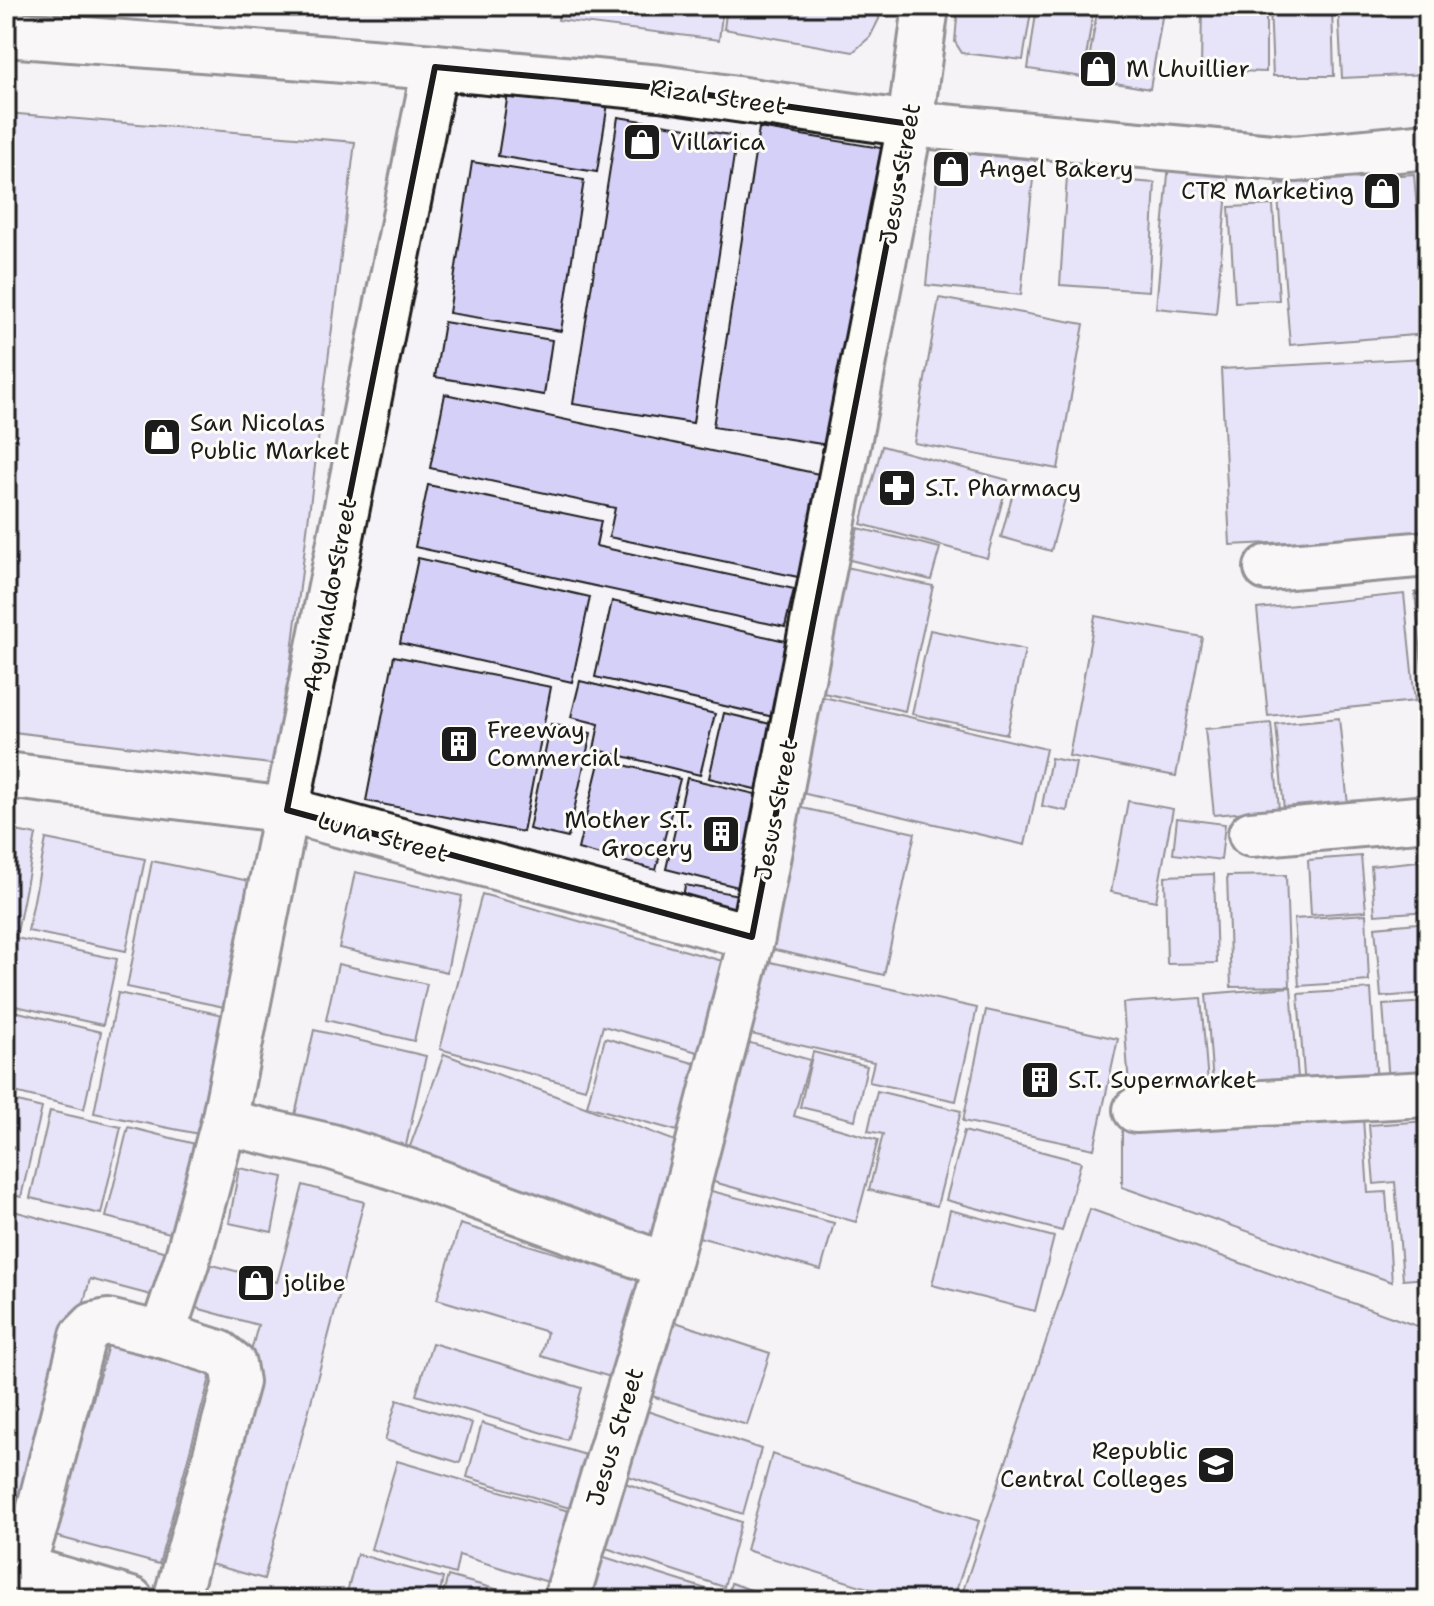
<svg xmlns="http://www.w3.org/2000/svg" width="1434" height="1606" font-family="'Shantell Sans',sans-serif">
<style>
.building{fill:#d5d0f8;stroke:#1c1c1c;stroke-width:2}
.lines{fill:none;stroke-linecap:round;stroke-linejoin:round}
.street-casing{stroke:#1c1c1c;stroke-width:50}
.secondary-casing{stroke:#1c1c1c;stroke-width:50}
.street{stroke:#fdfcf7;stroke-width:44}
.secondary{stroke:#fdfcf7;stroke-width:44}
.marked{fill:none;stroke:#1c1c1c;stroke-width:6;stroke-linejoin:round}
.labels{text-anchor:middle;dominant-baseline:central;stroke-width:6;stroke-linejoin:round;paint-order:stroke}
.poi-label{font-size:24px;fill:#1c1c1c;stroke:#fdfcf7;text-anchor:start}
.street-label{font-size:24px;fill:#1c1c1c;stroke:#fdfcf7}
</style>
<rect width="100%" height="100%" fill="#f5f3f7"/>
<filter id="ink" filterUnits="userSpaceOnUse"><feTurbulence type="fractalNoise" baseFrequency=".0125" numOctaves="2"/><feDisplacementMap in="SourceGraphic" scale="16" xChannelSelector="R" yChannelSelector="G"/><feConvolveMatrix kernelMatrix="1 2 1 2 8 2 1 2 1" color-interpolation-filters="sRGB"/></filter>
<g filter="url(#ink)">
<g class="building">
<polygon points="560,6 723,6 719,40 558,20"/>
<polygon points="727,6 881,6 879,19 870,37 853,52 724,29"/>
<polygon points="958,6 1032,6 1023,60 962,53 955,42"/>
<polygon points="1037,6 1094,6 1083,77 1028,69"/>
<polygon points="1098,6 1136,6 1163,11 1150,89 1086,78"/>
<polygon points="1202,6 1266,6 1266,72 1201,70"/>
<polygon points="1270,6 1332,6 1334,76 1273,76"/>
<polygon points="1338,6 1428,6 1428,74 1342,78"/>
<polygon points="510,81 609,97 597,172 498,156"/>
<polygon points="6,113 355,142 278,765 6,731"/>
<polygon points="618,117 737,136 693,423 573,404"/>
<polygon points="759,128 893,150 847,448 713,427"/>
<polygon points="940,151 1035,160 1021,295 926,285"/>
<polygon points="472,162 584,180 561,331 449,313"/>
<polygon points="1169,163 1229,169 1216,314 1156,308"/>
<polygon points="1414,174 1427,334 1290,345 1277,184"/>
<polygon points="1067,176 1155,183 1149,291 1060,285"/>
<polygon points="1424,182 1428,182 1428,234"/>
<polygon points="1273,205 1279,300 1235,302 1229,207"/>
<polygon points="939,298 1084,324 1058,469 914,443"/>
<polygon points="444,322 552,340 544,395 435,377"/>
<polygon points="1425,358 1428,412 1428,535 1230,545 1221,369"/>
<polygon points="445,394 819,474 798,577 609,537 615,508 430,468"/>
<polygon points="882,446 1008,480 987,558 861,524"/>
<polygon points="428,485 601,521 596,546 794,589 785,627 415,547"/>
<polygon points="1015,485 1065,499 1051,551 1001,537"/>
<polygon points="858,528 940,548 931,580 850,560"/>
<polygon points="418,558 590,597 572,682 400,643"/>
<polygon points="846,567 933,586 905,711 819,692"/>
<polygon points="1428,592 1428,696 1425,696 1415,593"/>
<polygon points="1404,594 1415,701 1268,716 1257,609"/>
<polygon points="612,601 794,643 778,718 595,677"/>
<polygon points="1095,616 1202,637 1176,776 1069,756"/>
<polygon points="930,630 1025,650 1007,734 912,714"/>
<polygon points="394,656 551,687 523,832 366,801"/>
<polygon points="580,681 715,714 700,775 594,749 599,724 571,717"/>
<polygon points="819,696 1046,749 1025,845 797,792"/>
<polygon points="724,713 783,727 767,792 709,778"/>
<polygon points="1339,718 1349,815 1285,821 1276,724"/>
<polygon points="1271,723 1279,809 1214,815 1205,729"/>
<polygon points="551,724 591,733 568,838 529,829"/>
<polygon points="1051,758 1076,763 1067,811 1042,806"/>
<polygon points="600,759 680,779 656,870 578,849"/>
<polygon points="687,778 776,799 754,891 666,869"/>
<polygon points="1128,801 1173,809 1156,901 1111,892"/>
<polygon points="793,806 915,833 884,975 762,947"/>
<polygon points="1177,818 1225,824 1221,860 1173,854"/>
<polygon points="6,829 36,835 16,938 117,959 103,1025 6,1004"/>
<polygon points="46,839 145,859 126,951 28,931"/>
<polygon points="1361,856 1366,911 1311,915 1308,860"/>
<polygon points="1428,860 1428,911 1375,915 1371,866"/>
<polygon points="152,861 259,883 234,1009 127,987"/>
<polygon points="355,872 462,896 447,972 339,948"/>
<polygon points="1214,874 1217,963 1167,964 1165,876"/>
<polygon points="1286,875 1290,986 1231,987 1227,876"/>
<polygon points="685,885 739,895 732,927 680,917"/>
<polygon points="482,894 726,962 701,1053 603,1026 585,1089 440,1049"/>
<polygon points="1366,914 1369,981 1299,986 1294,919"/>
<polygon points="1428,922 1428,993 1381,997 1375,927"/>
<polygon points="766,961 977,1008 956,1101 869,1082 874,1062 751,1034"/>
<polygon points="338,964 427,984 414,1041 326,1020"/>
<polygon points="1291,987 1299,1091 1214,1097 1206,994"/>
<polygon points="1371,989 1377,1085 1305,1089 1298,994"/>
<polygon points="118,993 228,1016 204,1135 94,1113"/>
<polygon points="1201,998 1209,1095 1130,1100 1123,1003"/>
<polygon points="1428,1002 1428,1079 1389,1082 1383,1005"/>
<polygon points="6,1009 101,1032 84,1109 6,1090"/>
<polygon points="986,1010 1118,1039 1094,1149 963,1121"/>
<polygon points="314,1030 426,1056 405,1150 293,1124"/>
<polygon points="605,1038 711,1068 692,1135 587,1106"/>
<polygon points="733,1038 810,1060 794,1116 878,1140 856,1222 696,1177"/>
<polygon points="813,1052 867,1066 855,1120 800,1107"/>
<polygon points="444,1054 694,1148 656,1254 405,1160"/>
<polygon points="877,1091 961,1111 937,1206 869,1190 883,1134 868,1131"/>
<polygon points="6,1099 42,1108 21,1197 6,1193"/>
<polygon points="1362,1103 1368,1193 1386,1192 1392,1282 1122,1187 1122,1122"/>
<polygon points="50,1111 121,1127 101,1214 30,1198"/>
<polygon points="1428,1121 1428,1278 1403,1280 1395,1182 1374,1184 1369,1125"/>
<polygon points="128,1127 195,1144 174,1234 106,1217"/>
<polygon points="964,1131 1081,1162 1062,1231 946,1200"/>
<polygon points="239,1168 283,1177 272,1232 229,1223"/>
<polygon points="303,1185 364,1202 264,1579 196,1560 258,1325 178,1303 190,1259 277,1282"/>
<polygon points="696,1187 834,1223 821,1270 684,1233"/>
<polygon points="6,1209 178,1255 166,1299 90,1279 30,1510 6,1503"/>
<polygon points="1090,1209 1428,1330 1428,1600 960,1600"/>
<polygon points="950,1210 1054,1237 1035,1311 932,1285"/>
<polygon points="460,1224 656,1284 627,1382 541,1356 547,1332 437,1299"/>
<polygon points="663,1318 770,1353 747,1425 642,1393"/>
<polygon points="432,1343 582,1388 567,1440 416,1395"/>
<polygon points="108,1345 211,1374 159,1564 55,1536"/>
<polygon points="397,1400 472,1423 460,1463 385,1440"/>
<polygon points="638,1408 761,1449 743,1514 619,1473"/>
<polygon points="482,1423 592,1457 576,1510 467,1477"/>
<polygon points="772,1454 979,1521 953,1600 906,1600 746,1550"/>
<polygon points="397,1461 579,1514 558,1585 459,1555 455,1574 371,1549"/>
<polygon points="619,1481 741,1522 724,1587 600,1546"/>
<polygon points="357,1554 443,1578 438,1600 345,1600"/>
<polygon points="598,1555 722,1594 720,1600 585,1600"/>
<polygon points="448,1576 536,1600 441,1600"/>
<polygon points="731,1583 779,1600 727,1600"/>
</g>
<g class="lines">
<g class="street-casing">
<g id="street">
<polyline points="1267,568 1428,554"/>
<polyline points="6,775 287,810 752,937"/>
<polyline points="1251,834 1428,818"/>
<polyline points="1136,1110 1428,1094"/>
<polyline points="224,1122 332,1147 407,1171 667,1266"/>
<polyline points="162,1335 188,1257 224,1122 435,67"/>
<polyline points="22,1567 36,1523 83,1336 94,1325 108,1322 162,1335 219,1353 233,1364 236,1382 176,1600"/>
<polyline points="566,1600 667,1266 752,937 910,124 926,6"/>
</g>
</g>
<g class="secondary-casing">
<g id="secondary">
<polyline points="6,34 435,67 660,88 910,124 1295,159 1428,146"/>
<polyline points="6,1563 131,1600"/>
</g>
</g>
<use href="#street" class="street"/>
<use href="#secondary" class="secondary"/>
</g>
</g>
<path d="M0 0H1434V1606H0ZM435,67l225,21 250,36 -158,813 -465,-127z" fill="#f5f3f7" fill-opacity=".55" fill-rule="evenodd"/>
<path class="marked" d="M435,67l225,21 250,36 -158,813 -465,-127z"/>
<defs>
<g id="shop-square" transform="scale(2)"><rect x="-9" y="-9" width="18" height="18" rx="4" fill="#1c1c1c" stroke="#fdfcf7"/><path d="M-5-2.5h2.3a2.7 3.5 0 0 1 5.4 0H5L5.5 6h-11ZM-1.5-2.5h3a1.5 2.3 0 0 0-3 0Z" fill="#fff"/></g>
<g id="pharmacy-square" transform="scale(2)"><rect x="-9" y="-9" width="18" height="18" rx="4" fill="#1c1c1c" stroke="#fdfcf7"/><path d="M-2-6h4v4h4v4h-4v4h-4v-4h-4v-4h4Z" fill="#fff"/></g>
<g id="building-square" transform="scale(2)"><rect x="-9" y="-9" width="18" height="18" rx="4" fill="#1c1c1c" stroke="#fdfcf7"/><path d="M-4-6H4V6H1V3H-1V6H-4ZM-2.5-4.3h1.7v1.8h-1.7ZM.8-4.3h1.7v1.8H.8ZM-2.5-1h1.7V.8h-1.7ZM.8-1h1.7V.8H.8Z" fill="#fff"/></g>
<g id="university-square" transform="scale(2)"><rect x="-9" y="-9" width="18" height="18" rx="4" fill="#1c1c1c" stroke="#fdfcf7"/><path d="M0-5L7-2L0 1L-7-2ZM-4 1L0 2.5L4 1V4Q0 6-4 4Z" fill="#fff"/></g>
</defs>
<g fill-rule="evenodd">
<use href="#shop-square" x="1098" y="69"/>
<use href="#shop-square" x="642" y="142"/>
<use href="#shop-square" x="951" y="169"/>
<use href="#shop-square" x="1382" y="191"/>
<use href="#shop-square" x="162" y="437"/>
<use href="#pharmacy-square" x="897" y="488"/>
<use href="#building-square" x="459" y="744"/>
<use href="#building-square" x="721" y="834"/>
<use href="#building-square" x="1040" y="1080"/>
<use href="#shop-square" x="256" y="1283"/>
<use href="#university-square" x="1216" y="1465"/>
</g>
<g class="labels">
<g class="poi-label">
<text x="1126" y="69">M Lhuillier</text>
<text x="670" y="142">Villarica</text>
<text x="979" y="169">Angel Bakery</text>
<text x="1354" y="191" text-anchor="end">CTR Marketing</text>
<text x="190" y="423">San Nicolas<tspan x="190" dy="28">Public Market</tspan></text>
<text x="925" y="488">S.T. Pharmacy</text>
<text x="487" y="730">Freeway<tspan x="487" dy="28">Commercial</tspan></text>
<text x="693" y="820" text-anchor="end">Mother S.T.<tspan x="693" dy="28">Grocery</tspan></text>
<text x="1068" y="1080">S.T. Supermarket</text>
<text x="284" y="1283">jolibe</text>
<text x="1188" y="1451" text-anchor="end">Republic<tspan x="1188" dy="28">Central Colleges</tspan></text>
</g>
<g class="street-label">
<text transform="translate(718 97) rotate(8)">Rizal Street</text>
<text transform="translate(900 174) rotate(-80)">Jesus Street</text>
<text transform="translate(330 595) rotate(-79)">Aguinaldo Street</text>
<text transform="translate(776 810) rotate(-79)">Jesus Street</text>
<text transform="translate(383 837) rotate(15)">Luna Street</text>
<text transform="translate(615 1437) rotate(-73)">Jesus Street</text>
</g>
</g>
<rect width="1434" height="1606" fill="none" stroke="#fdfcf7" stroke-width="32"/>
<rect x="16" y="16" width="1402" height="1574" fill="none" stroke="#1c1c1c" stroke-width="3" filter="url(#ink)"/>
</svg>
